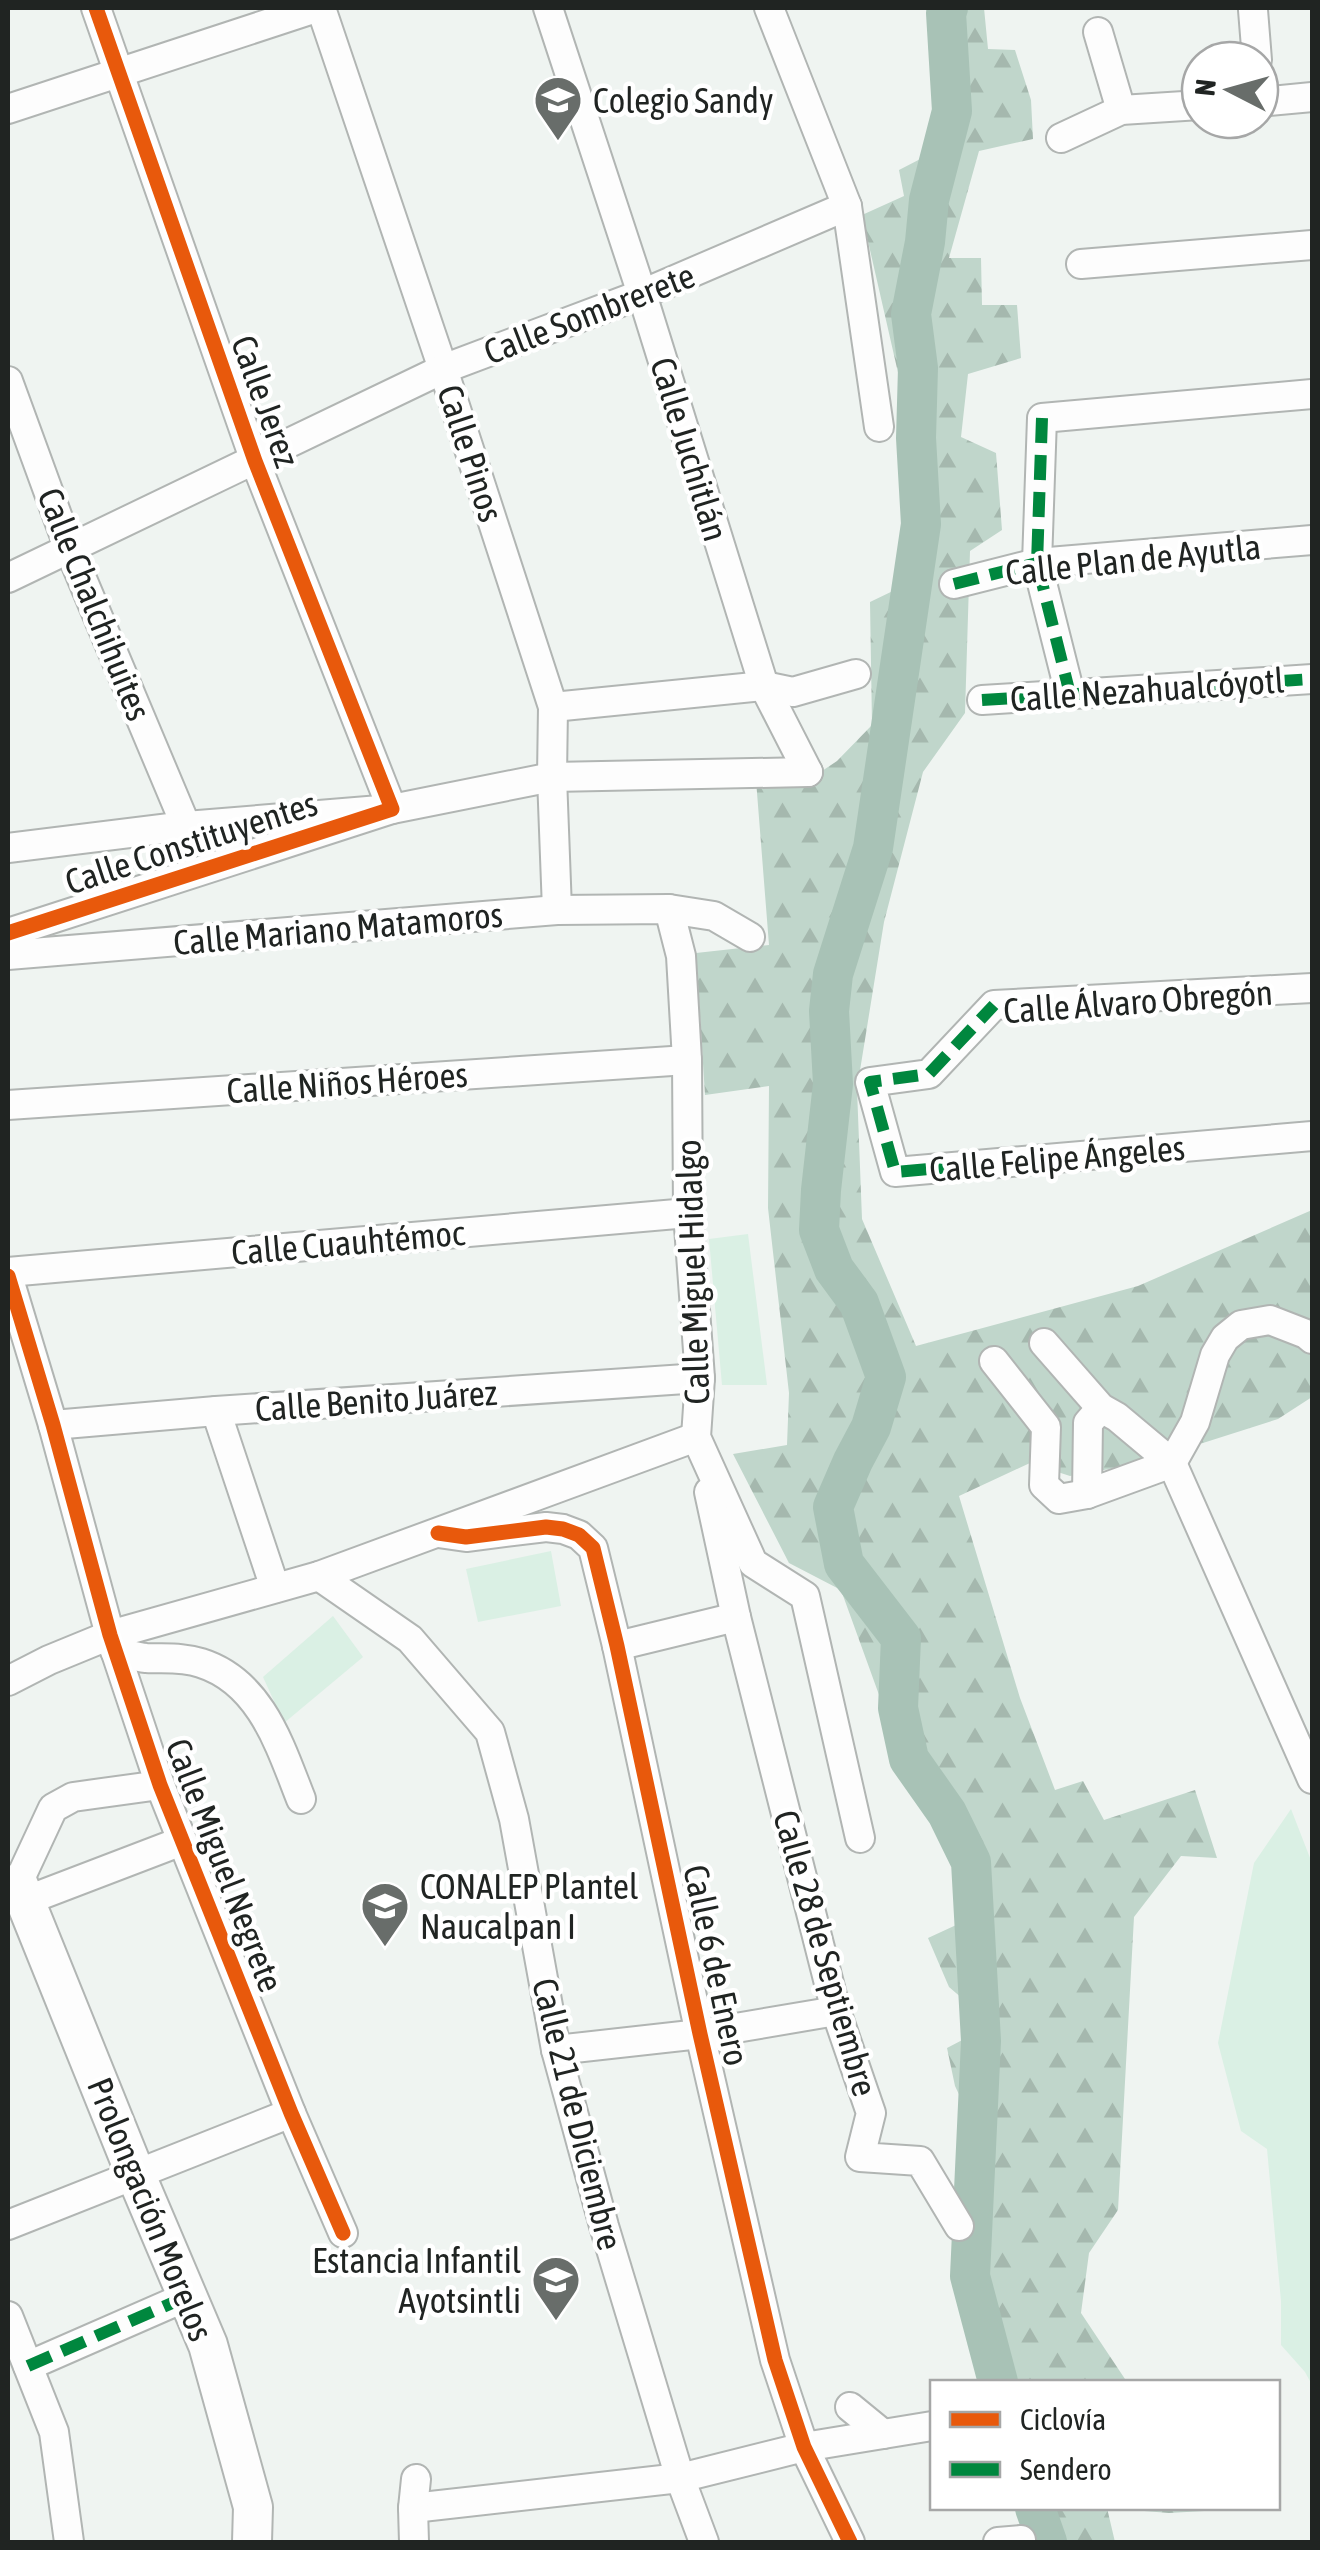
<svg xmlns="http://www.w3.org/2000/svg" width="1320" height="2550" font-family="'Asap Condensed',sans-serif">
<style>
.forest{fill:url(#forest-firs)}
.park{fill:#daf0e4}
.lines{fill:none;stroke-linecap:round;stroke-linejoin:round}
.river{stroke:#a8c2b6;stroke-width:40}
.street-casing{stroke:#b1b5b3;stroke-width:32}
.secondary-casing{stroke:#b1b5b3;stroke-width:42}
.street{stroke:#fdfdfd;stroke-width:28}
.secondary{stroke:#fdfdfd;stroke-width:38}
.quiet{stroke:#00873e;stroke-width:12;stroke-dasharray:25 12;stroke-linecap:butt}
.cycleway-casing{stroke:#fff;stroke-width:21}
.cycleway{stroke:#e8590c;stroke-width:15}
.labels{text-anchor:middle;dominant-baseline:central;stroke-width:9;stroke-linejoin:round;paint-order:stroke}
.poi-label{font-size:35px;fill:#202422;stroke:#fff;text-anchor:start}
.street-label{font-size:35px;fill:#202422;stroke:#fff}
</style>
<defs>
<pattern id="forest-firs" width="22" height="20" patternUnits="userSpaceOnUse" patternTransform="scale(2.5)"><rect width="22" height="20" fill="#c0d6cb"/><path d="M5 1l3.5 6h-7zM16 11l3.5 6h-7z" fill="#a5b8ae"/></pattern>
</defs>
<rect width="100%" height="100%" fill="#eff4f1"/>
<g class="forest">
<polygon points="937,8 984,8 988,49 1015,50 1031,100 1033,139 979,151 949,258 981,258 982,305 1017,305 1021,358 968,374 961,437 996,453 1002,530 970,551 965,713 923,772 884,922 857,1089 862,1219 916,1346 1138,1286 1312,1210 1312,1397 1278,1419 1137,1464 1070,1476 1030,1463 959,1496 1020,1698 1055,1790 1083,1781 1104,1820 1195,1790 1217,1858 1181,1856 1134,1917 1118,2210 1089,2253 1081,2313 1127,2382 1012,2382 986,2301 994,2168 955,2086 947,2048 968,2037 970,2005 949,1987 928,1938 980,1914 963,1862 903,1761 841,1590 789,1563 733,1454 787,1445 789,1393 768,1208 769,1086 705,1095 696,953 769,945 756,780 813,777 837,761 872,725 870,602 897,589 904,495 899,377 862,215 904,196 899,170 930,154 941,119 928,45"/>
<polygon points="1045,2508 1257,2508 1169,2513 1107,2508 1115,2542 1053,2542"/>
</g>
<g class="park">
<polygon points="748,1234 767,1385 722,1385 709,1239"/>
<polygon points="551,1551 561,1606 478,1622 466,1569"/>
<polygon points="333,1616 363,1657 284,1723 263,1677"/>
<polygon points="1291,1809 1312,1863 1312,2385 1305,2372 1281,2345 1281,2301 1267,2149 1241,2131 1218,2043 1254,1863"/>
</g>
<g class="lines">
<g class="river">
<polyline points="948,8 946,13 952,111 929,200 925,242 911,314 918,368 916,438 921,524 873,848 833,974 829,1011 833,1084 821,1190 819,1230 834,1269 859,1303 886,1377 871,1427 853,1461 833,1507 844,1564 901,1638 898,1708 909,1759 947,1813 971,1862 981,2041 970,2276 998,2382"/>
<polyline points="1035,2508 1047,2542"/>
</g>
<g class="street-casing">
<g id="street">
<polyline points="321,8 443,369 553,707 552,777 557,910"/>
<polyline points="548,8 642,294 764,686 808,772"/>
<polyline points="769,8 847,206 879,427"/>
<polyline points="1253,10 1257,60"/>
<polyline points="1098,32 1121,110"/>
<polyline points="1260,102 1312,97"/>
<polyline points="8,109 316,8"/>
<polyline points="1061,138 1121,110 1200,105"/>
<polyline points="1081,264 1312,245"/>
<polyline points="8,381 69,548 186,826"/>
<polyline points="8,578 443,369 642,294 847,206"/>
<polyline points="954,584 1037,563 1312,540"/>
<polyline points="1070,694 1037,563 1042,418 1312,394"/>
<polyline points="982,700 1312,679"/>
<polyline points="553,707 764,686 793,692 856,674"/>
<polyline points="8,848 186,826 392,809 552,777 808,772"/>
<polyline points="669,909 681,956 687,1060 688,1213 700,1378 696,1437 753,1563 805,1596 860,1838"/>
<polyline points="8,933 392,809 255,461 96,8"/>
<polyline points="8,955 557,910 669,909 714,916 750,937"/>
<polyline points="1312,988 994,1005 929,1074 870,1082 895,1172 1312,1136"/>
<polyline points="8,1105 687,1060"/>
<polyline points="8,1272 688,1213"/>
<polyline points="8,1276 53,1425 110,1635 160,1785 291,2113 343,2233"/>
<polyline points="1044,1343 1101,1408 1117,1417 1172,1463 1312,1779"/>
<polyline points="994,1361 1046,1427 1044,1485 1059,1499 1087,1494 1172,1463"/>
<polyline points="216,1411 275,1588"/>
<polyline points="53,1425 216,1411 700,1378"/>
<polyline points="1172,1463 1195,1422 1215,1355 1225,1338 1241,1325 1270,1320 1306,1334 1312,1339"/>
<polyline points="709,1492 736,1617 836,2011 871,2113 860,2157 920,2161 959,2226"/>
<polyline points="1087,1494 1088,1423 1101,1408"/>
<polyline points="438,1533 466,1537 546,1527 563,1529 579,1535 593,1548 617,1646 700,2034 775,2360 804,2447 850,2542"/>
<polyline points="319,1576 410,1639 490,1732 514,1819 556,2050 604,2226 680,2478 704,2542"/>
<polyline points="617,1646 736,1617"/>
<path d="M115,1651c10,2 21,6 31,7 19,1 37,-1 55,5 60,19 79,83 100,136"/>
<polyline points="8,1681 49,1660 110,1635 319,1576 696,1437"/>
<polyline points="18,1883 53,1808 73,1797 160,1785"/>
<polyline points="25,1901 182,1841"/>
<polyline points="556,2050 700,2034 836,2011"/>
<polyline points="8,2225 291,2113"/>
<polyline points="8,2316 54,2432 69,2542"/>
<polyline points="28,2366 188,2296"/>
<polyline points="850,2407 883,2434"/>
<polyline points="413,2508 680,2478 804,2447 932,2426"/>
<polyline points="414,2542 413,2508 416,2479"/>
<polyline points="998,2542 1021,2540"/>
</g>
</g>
<g class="secondary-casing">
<polyline id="secondary" points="8,1888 18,1883 135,2173 208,2345 253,2507 252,2542"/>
</g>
<use href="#street" class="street"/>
<use href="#secondary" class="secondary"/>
<g class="quiet">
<polyline points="1042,418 1037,563 1070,694"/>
<polyline points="954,584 1037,563"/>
<polyline points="982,700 1312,679"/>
<polyline points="963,1166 895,1172 870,1082 929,1074 994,1005"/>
<polyline points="28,2366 188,2296"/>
</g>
<g class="cycleway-casing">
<g id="cycleway">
<polyline points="8,933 392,809 255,461 96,8"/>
<polyline points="8,1276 53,1425 110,1635 160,1785 291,2113 343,2233"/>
<polyline points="438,1533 466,1537 546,1527 563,1529 579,1535 593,1548 617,1646 700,2034 775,2360 804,2447 850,2542"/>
</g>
</g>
<use href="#cycleway" class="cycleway"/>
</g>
<defs>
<g id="school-pin" transform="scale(2.5)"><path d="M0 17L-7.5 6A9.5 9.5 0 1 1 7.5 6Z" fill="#686d6a" stroke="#fff"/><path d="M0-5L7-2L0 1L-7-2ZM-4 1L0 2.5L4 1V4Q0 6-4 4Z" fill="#fff"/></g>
</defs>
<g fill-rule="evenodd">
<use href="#school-pin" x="558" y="100"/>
<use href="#school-pin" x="385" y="1906"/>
<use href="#school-pin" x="556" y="2280"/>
</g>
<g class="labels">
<g class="poi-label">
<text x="593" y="100">Colegio Sandy</text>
<text x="420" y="1886">CONALEP Plantel<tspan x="420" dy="40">Naucalpan I</tspan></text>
<text x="521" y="2260" text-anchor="end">Estancia Infantil<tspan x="521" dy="40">Ayotsintli</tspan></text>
</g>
<g class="street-label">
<text transform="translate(589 313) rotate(-21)">Calle Sombrerete</text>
<text transform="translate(266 401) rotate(70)">Calle Jerez</text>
<text transform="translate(690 449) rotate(73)">Calle Juchitlán</text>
<text transform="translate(471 453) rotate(72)">Calle Pinos</text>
<text transform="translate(1133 559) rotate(-6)">Calle Plan de Ayutla</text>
<text transform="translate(95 604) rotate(68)">Calle Chalchihuites</text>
<text transform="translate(1147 689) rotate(-4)">Calle Nezahualcóyotl</text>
<text transform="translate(191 842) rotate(-18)">Calle Constituyentes</text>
<text transform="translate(338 928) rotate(-5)">Calle Mariano Matamoros</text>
<text transform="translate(1138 1001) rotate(-4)">Calle Álvaro Obregón</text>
<text transform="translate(347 1082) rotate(-4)">Calle Niños Héroes</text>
<text transform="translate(1057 1158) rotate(-5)">Calle Felipe Ángeles</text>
<text transform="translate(348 1242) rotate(-5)">Calle Cuauhtémoc</text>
<text transform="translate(692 1272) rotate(-92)">Calle Miguel Hidalgo</text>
<text transform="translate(376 1400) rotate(-4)">Calle Benito Juárez</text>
<text transform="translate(225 1865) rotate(69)">Calle Miguel Negrete</text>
<text transform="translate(826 1953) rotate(74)">Calle 28 de Septiembre</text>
<text transform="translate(717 1965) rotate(78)">Calle 6 de Enero</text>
<text transform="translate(578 2114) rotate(76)">Calle 21 de Diciembre</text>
<text transform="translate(151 2209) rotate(68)">Prolongación Morelos</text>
</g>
</g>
<rect width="1320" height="2550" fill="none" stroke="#202422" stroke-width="20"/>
<rect x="930" y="2380" width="350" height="130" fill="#ffffff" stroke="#a6a7a7" stroke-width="2.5"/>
<rect x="950" y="2412" width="50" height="15" fill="#e8590c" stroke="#a6a7a7" stroke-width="2.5"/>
<text x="1020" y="2430" font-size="30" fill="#202422">Ciclovía</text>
<rect x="950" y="2462" width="50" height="15" fill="#00873e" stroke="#a6a7a7" stroke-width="2.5"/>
<text x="1020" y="2480" font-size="30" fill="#202422">Sendero</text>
<g transform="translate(1230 90) rotate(276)"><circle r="48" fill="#ffffff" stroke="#a6a7a7" stroke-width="2.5"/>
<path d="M0-8L18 38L0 25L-18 38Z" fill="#686d6a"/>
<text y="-15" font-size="28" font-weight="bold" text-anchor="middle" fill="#202422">N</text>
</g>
</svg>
